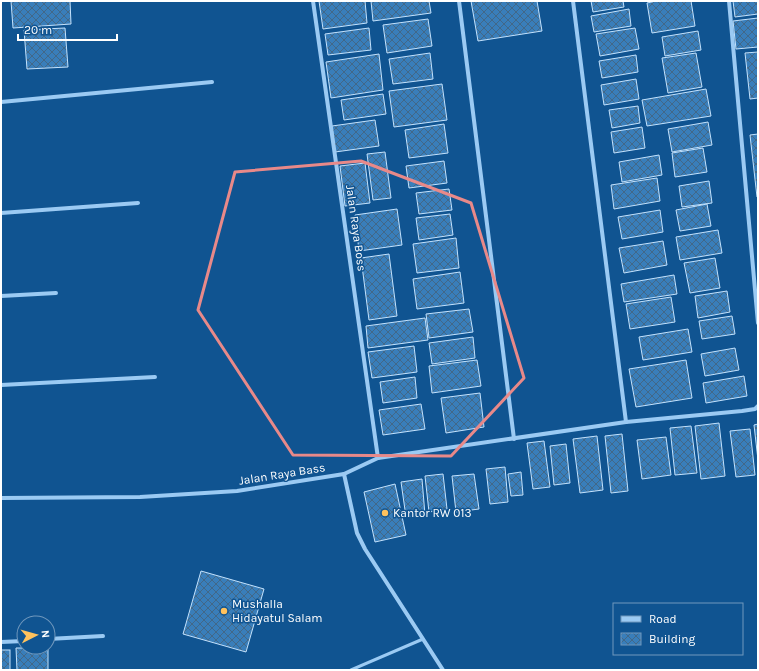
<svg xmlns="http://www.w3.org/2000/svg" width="759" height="671" font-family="Karla,sans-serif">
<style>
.building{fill:url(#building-cross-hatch);stroke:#c3e2fd}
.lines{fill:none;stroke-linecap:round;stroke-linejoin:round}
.service{stroke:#9bcaf3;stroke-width:3}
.minor{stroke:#9bcaf3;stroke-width:4}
.marked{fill:none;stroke:#e88989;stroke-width:3;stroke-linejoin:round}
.poi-dot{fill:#ffc25d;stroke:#105491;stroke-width:1.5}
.labels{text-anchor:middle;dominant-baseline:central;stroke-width:3;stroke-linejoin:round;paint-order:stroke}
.street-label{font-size:12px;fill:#fff;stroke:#105491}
.poi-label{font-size:12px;fill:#fff;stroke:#105491;text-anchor:start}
</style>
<defs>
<pattern id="building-cross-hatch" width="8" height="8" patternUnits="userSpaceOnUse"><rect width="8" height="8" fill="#397eba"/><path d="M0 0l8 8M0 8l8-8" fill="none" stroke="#426888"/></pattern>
</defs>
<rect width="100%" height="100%" fill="#105491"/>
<g class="building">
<polygon points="11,1 70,1 71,24 13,28"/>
<polygon points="319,1 365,1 367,23 323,29"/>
<polygon points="371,1 429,1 431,13 373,21"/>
<polygon points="471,1 537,1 542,31 478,41"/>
<polygon points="591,1 623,1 624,7 593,12"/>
<polygon points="656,1 691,1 695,26 652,33 647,3"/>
<polygon points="733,1 758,1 758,14 735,17"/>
<polygon points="629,9 631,26 594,32 591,16"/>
<polygon points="758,18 758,47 736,49 733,21"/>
<polygon points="428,19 432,46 387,53 383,25"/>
<polygon points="65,28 68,67 27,69 24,30"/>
<polygon points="369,28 371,50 328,55 325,34"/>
<polygon points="635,28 639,49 600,56 596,34"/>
<polygon points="698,31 701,50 665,56 662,37"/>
<polygon points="758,52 758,98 750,99 745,53"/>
<polygon points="430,53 433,79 393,84 389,59"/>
<polygon points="696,53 702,87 668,93 662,58"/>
<polygon points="379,54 383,90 331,98 326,62"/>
<polygon points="636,55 638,72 602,78 599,61"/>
<polygon points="636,79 639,99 604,105 601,85"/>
<polygon points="442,84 447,120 394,127 389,91"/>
<polygon points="706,89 711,116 647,126 642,100"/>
<polygon points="383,94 386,114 344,120 341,100"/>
<polygon points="638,106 640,123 612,128 609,110"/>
<polygon points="375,120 379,146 335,152 332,126"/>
<polygon points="708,122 712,145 672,152 668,129"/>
<polygon points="444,124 448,153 409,158 405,130"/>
<polygon points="642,127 645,148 614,153 611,132"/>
<polygon points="758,134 758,197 757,197 750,135"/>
<polygon points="703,148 707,172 675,177 672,153"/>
<polygon points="385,152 391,198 373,200 367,154"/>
<polygon points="659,155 662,175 622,182 619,162"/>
<polygon points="444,161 447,183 409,188 406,166"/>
<polygon points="365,163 370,203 345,206 340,166"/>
<polygon points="657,178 660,201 614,209 611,185"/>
<polygon points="709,181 712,203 682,207 679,186"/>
<polygon points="449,189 452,210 419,214 416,193"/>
<polygon points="707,204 711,226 680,231 676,210"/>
<polygon points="397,209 402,245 359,251 355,215"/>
<polygon points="660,210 663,232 622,239 618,217"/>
<polygon points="450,214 453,235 419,240 416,218"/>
<polygon points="718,230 722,253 680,260 676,237"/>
<polygon points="456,238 459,268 417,273 413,244"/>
<polygon points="663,241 667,265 624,273 619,248"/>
<polygon points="389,254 397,316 369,320 361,258"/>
<polygon points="715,258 720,288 690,293 684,263"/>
<polygon points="460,272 464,303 417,309 413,279"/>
<polygon points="674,275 677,294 624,302 621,284"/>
<polygon points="727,291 730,312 698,318 695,296"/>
<polygon points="671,297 675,322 630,329 626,304"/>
<polygon points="469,309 473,332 429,338 426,314"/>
<polygon points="732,316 735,334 702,339 699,321"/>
<polygon points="425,318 428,340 368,348 366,326"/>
<polygon points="688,329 692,352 643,360 639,337"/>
<polygon points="473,337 475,358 432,364 429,343"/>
<polygon points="414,346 417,372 372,378 368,352"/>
<polygon points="735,348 739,370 705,376 701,354"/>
<polygon points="477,360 481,386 432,393 429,366"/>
<polygon points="686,360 692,398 636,407 629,369"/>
<polygon points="744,376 747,396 706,403 703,383"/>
<polygon points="415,377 417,398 383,403 380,382"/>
<polygon points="480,393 484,427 446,433 441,398"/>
<polygon points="421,404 425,429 383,435 379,410"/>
<polygon points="719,423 725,476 701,479 695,426"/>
<polygon points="758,424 758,460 754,425"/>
<polygon points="691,426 697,473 675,475 670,428"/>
<polygon points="750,429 755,475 736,477 730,431"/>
<polygon points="622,434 628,491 611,493 605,436"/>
<polygon points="597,436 603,490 580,493 573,439"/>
<polygon points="666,437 671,475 642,479 637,440"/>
<polygon points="544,441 550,487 533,489 527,443"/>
<polygon points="566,444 570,483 554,485 550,446"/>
<polygon points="505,467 508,502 490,504 486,469"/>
<polygon points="521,472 523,495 511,496 508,474"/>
<polygon points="443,474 447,509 429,512 425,476"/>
<polygon points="474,474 479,509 456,512 452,476"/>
<polygon points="422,479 425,515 406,517 401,482"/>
<polygon points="395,484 406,535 375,542 364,492"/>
<polygon points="201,571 264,589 246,652 183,634"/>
<polygon points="16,648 48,648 48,670 17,670"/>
<rect x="1" y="650" width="9" height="20"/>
</g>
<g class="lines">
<polyline class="service" points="351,670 423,639"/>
<g class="minor">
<polyline points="313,1 378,458"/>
<polyline points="459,1 514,439"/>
<polyline points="573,1 626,422"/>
<polyline points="729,1 758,323"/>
<polyline points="1,102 212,82"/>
<polyline points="1,213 138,203"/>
<polyline points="1,296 56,293"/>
<polyline points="1,385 155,377"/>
<polyline points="344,474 357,533 365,549 443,670"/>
<polyline points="1,498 140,497 237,491 344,474 378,458 626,422 742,411 755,409 758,406"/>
<polyline points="48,639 103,636"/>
<polyline points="1,642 24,641"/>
</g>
</g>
<path class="marked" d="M361,161l110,42 53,175 -73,78 -158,-1 -95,-145 37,-138z"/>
<g class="poi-dot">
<circle cx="385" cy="513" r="4"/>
<circle cx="224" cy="611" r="4"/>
</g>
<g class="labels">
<g class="street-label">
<text transform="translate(356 228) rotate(82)">Jalan Raya Boss</text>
<text transform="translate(282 474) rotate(-9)">Jalan Raya Bass</text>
</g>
<g class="poi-label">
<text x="393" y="513">Kantor RW 013</text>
<text x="232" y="604">Mushalla<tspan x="232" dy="14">Hidayatul Salam</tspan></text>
</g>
</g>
<rect width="759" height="671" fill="none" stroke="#ffffff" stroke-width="4"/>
<rect x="613" y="603" width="130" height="52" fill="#105491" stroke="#7098bd"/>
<rect x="621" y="616" width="20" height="6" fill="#9bcaf3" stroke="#7098bd"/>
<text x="649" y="623" font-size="12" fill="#ffffff">Road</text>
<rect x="621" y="633" width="20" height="12" fill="url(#building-cross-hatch)" stroke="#7098bd"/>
<text x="649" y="643" font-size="12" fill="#ffffff">Building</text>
<g transform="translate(36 635) rotate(84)"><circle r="19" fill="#105491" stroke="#7098bd"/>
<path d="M0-3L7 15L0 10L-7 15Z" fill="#ffc25d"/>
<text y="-6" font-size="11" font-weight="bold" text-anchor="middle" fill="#ffffff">N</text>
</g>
<path d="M18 34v6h99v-6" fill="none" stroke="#ffffff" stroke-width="2"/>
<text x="24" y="34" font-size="12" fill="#ffffff" stroke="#105491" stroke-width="3" paint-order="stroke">20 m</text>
</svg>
